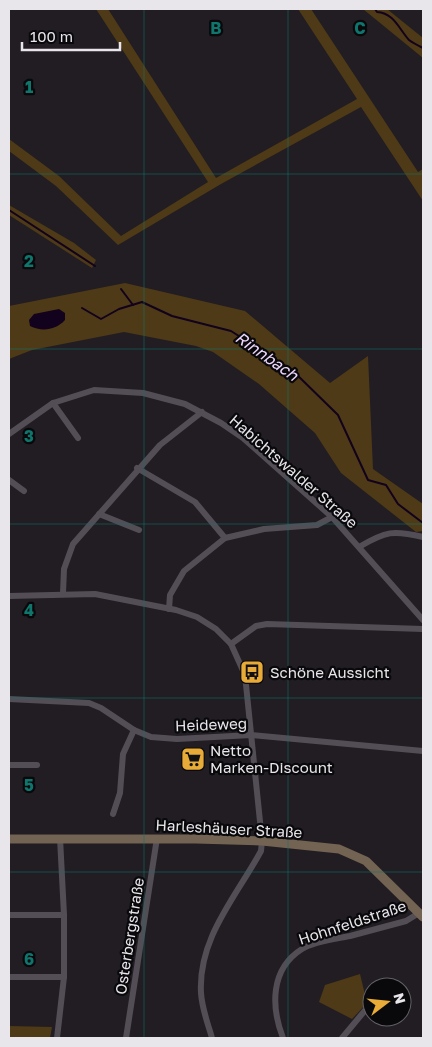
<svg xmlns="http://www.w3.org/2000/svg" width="432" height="1047" font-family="'Golos Text',sans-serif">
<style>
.green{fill:#4e3a16}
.water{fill:#12021d}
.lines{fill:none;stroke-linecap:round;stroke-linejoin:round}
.stream{stroke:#12021d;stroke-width:2}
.street{stroke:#534e56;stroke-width:6}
.secondary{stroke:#736352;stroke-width:9}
.grid{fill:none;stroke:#0f766e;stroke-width:1;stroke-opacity:0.55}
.labels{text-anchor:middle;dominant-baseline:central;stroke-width:4.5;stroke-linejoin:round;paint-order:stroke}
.street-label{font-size:15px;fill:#e9e6eb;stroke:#09080b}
.poi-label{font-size:15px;fill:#e9e6eb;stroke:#09080b;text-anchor:start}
.water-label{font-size:16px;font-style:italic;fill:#edd7fd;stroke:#09080b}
.grid-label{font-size:16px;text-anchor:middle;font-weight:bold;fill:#0f766e;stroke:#09080b;stroke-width:4.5;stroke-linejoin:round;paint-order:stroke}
</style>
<rect width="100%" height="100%" fill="#211d23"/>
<g class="green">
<polygon points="96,9 108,9 216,178 357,99 298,9 311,9 418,172 423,169 423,201 361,107 221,184 118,245 56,186 9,151 9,139 59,176 121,236 208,182"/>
<polygon points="363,9 387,9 423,38 423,58"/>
<polygon points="9,205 74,243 96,260 92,268 9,215"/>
<polygon points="125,283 245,311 330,383 368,356 373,469 423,504 423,531 416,532 341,473 315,433 259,384 213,352 196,346 124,332 32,350 9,359 9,306"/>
<polygon points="360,974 367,1003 352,1019 319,1002 325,985"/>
<polygon points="9,1026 52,1027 50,1038 9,1038"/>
</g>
<path class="water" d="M59,309l6,4v7c-9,10 -23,12 -35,6l-1,-6 5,-6z"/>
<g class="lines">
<g class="stream">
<path d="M375,9l2,3c17,1 22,17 32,28 4,3 10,6 14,8"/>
<polyline points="9,210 95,266"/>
<polyline points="121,289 133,305"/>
<polyline points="82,308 101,319 119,309 142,302 172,316 231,331 292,370 338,415 368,480 386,485 398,504 423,523"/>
</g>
<g class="street">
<polyline points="53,403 78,438"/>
<polyline points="9,434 53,403 94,390 143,393 185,404 221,423 243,438 332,517 423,620"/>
<polyline points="137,468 195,502 225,538"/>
<polyline points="9,480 24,491"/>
<polyline points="99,514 139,530"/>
<path d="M359,547c27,-16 34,-17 64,-10"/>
<polyline points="63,593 64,569 73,544 160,445 202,412"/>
<path d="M9,596l86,-2 81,16 21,7 19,12 15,15 14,31 17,166 -1,10c-25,46 -63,87 -60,142 1,16 7,31 11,45"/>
<polyline points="169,609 170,595 184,571 225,538 264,529 317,525 332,517"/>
<polyline points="231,644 256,626 267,624 423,629"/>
<polyline points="9,699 89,703 101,708 134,730 151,737 177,739 251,735 423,751"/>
<polyline points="9,765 37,765"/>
<polyline points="113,814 120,793 123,754 134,730"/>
<polyline points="9,915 64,915"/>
<polyline points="9,977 64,977"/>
<polyline points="57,1038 64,977 64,915 60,838"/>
<polyline points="126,1038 157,838"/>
<path d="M283,1038c-12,-31 -13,-69 19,-89 13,-8 33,-10 48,-13 18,-5 37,-10 56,-15l13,-8"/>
<polyline points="342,1038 372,1002"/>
</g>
<polyline class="secondary" points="9,839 196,839 262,841 339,849 366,861 423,917"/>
</g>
<path class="grid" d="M144,9v1029M288,9v1029M9,174h414M9,349h414M9,524h414M9,698h414M9,872h414"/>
<defs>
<g id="bus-square" transform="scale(1.25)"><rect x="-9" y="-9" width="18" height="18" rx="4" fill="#e8ab37" stroke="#09080b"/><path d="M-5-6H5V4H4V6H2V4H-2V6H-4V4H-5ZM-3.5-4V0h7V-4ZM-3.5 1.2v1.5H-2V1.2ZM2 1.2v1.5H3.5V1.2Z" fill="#111"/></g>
<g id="supermarket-square" transform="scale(1.25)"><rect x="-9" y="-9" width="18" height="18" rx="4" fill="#e8ab37" stroke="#09080b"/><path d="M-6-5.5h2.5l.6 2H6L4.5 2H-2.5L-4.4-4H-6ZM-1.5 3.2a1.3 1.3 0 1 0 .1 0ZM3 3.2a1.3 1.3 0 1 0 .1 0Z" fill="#111"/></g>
</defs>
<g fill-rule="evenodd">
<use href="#bus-square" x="252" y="672"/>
<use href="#supermarket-square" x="193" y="759"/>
</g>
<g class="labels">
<g class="street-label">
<text transform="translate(294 471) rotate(41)">Habichtswalder Straße</text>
<text transform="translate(211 724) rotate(-2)">Heideweg</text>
<text transform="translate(229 828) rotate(3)">Harleshäuser Straße</text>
<text transform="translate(352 922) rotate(-18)">Hohnfeldstraße</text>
<text transform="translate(129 936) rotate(-81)">Osterbergstraße</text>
</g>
<g class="poi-label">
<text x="270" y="672">Schöne Aussicht</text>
<text x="210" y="750">Netto<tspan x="210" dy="17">Marken-Discount</tspan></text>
</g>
<g class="water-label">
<text transform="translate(267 356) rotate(35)">Rinnbach</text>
</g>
</g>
<g class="grid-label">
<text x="216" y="34">B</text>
<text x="360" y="34">C</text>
<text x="29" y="93">1</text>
<text x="29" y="267">2</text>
<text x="29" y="442">3</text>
<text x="29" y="616">4</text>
<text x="29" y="791">5</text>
<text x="29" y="965">6</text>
</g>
<rect width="432" height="1047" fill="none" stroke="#e9e6eb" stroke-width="20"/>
<g transform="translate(387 1002) rotate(74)"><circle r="24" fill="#09080b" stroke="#636165"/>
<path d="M0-4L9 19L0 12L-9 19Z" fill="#e8ab37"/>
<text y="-8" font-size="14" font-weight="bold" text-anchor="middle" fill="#e9e6eb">N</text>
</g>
<path d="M22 42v8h98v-8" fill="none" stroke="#e9e6eb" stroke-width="2.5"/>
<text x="30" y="42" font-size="15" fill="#e9e6eb" stroke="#09080b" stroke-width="4" paint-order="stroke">100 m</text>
</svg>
